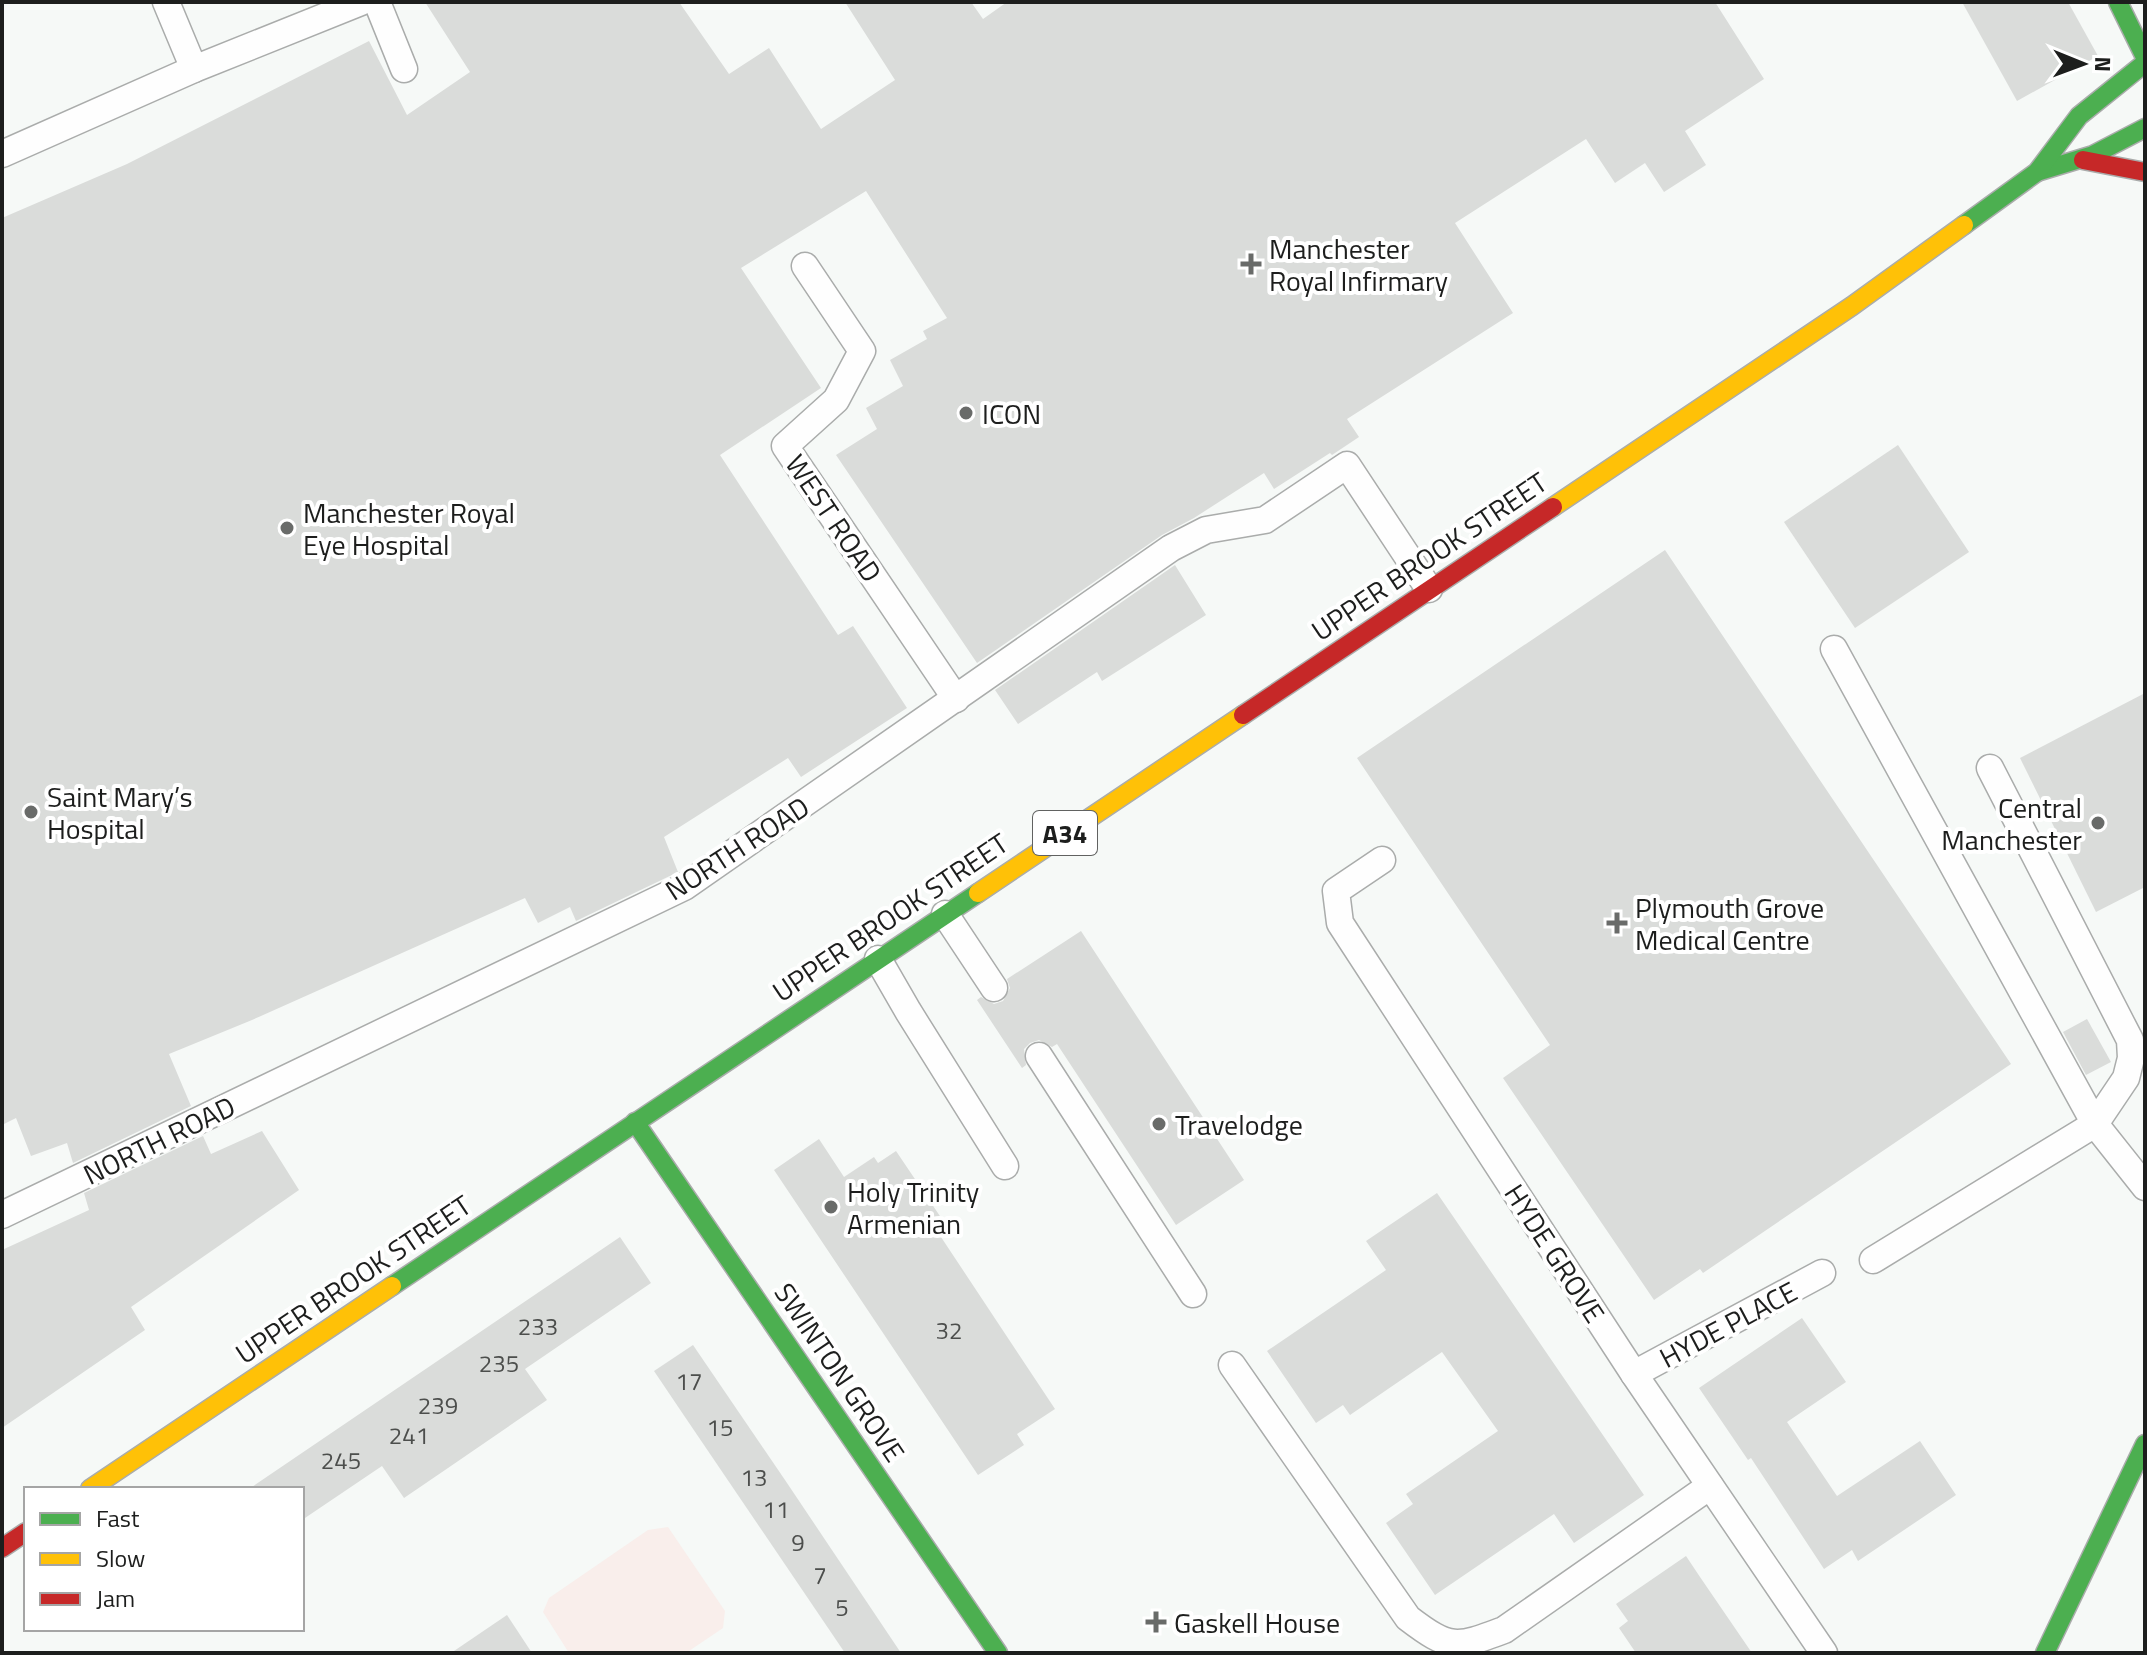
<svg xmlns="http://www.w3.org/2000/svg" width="2147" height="1655" font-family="'Titillium Web',sans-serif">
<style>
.green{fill:#f9eeeb}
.building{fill:#dadcda}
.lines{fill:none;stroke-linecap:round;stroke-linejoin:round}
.lane-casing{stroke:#aaacab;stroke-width:29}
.fast-casing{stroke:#aaacab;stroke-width:21}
.slow-casing{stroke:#aaacab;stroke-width:21}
.jam-casing{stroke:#aaacab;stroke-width:21}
.lane{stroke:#fefefe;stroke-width:26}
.fast{stroke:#4caf50;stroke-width:18}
.slow{stroke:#ffc107;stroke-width:18}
.jam{stroke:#c62828;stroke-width:18}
.poi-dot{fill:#696b69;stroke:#fff;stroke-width:3}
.labels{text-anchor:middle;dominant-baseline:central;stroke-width:8;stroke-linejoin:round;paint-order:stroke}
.number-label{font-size:24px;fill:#4c4e4c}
.shield{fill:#fff;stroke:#616261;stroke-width:2}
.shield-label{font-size:26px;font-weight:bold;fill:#1d1e1d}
.poi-label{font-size:28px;fill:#1d1e1d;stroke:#fff;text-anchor:start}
.street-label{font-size:28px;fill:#1d1e1d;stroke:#fff}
</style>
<rect width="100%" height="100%" fill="#f6f9f7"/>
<polygon class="green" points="668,1527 725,1611 723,1628 686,1653 569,1653 543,1612 549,1598 648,1530"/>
<g class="building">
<polygon points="425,2 679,2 729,74 769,48 821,129 895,80 845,2 971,2 983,19 1007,2 1715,2 1764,79 1685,131 1706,165 1664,192 1645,163 1615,183 1586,139 1455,223 1513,313 1347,419 1359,437 1332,455 1330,453 1274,489 1264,473 1194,518 1162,535 977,663 836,455 877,429 866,408 903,386 890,360 927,339 923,331 947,318 866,191 741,268 821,388 720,455 838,635 853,626 907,708 801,777 788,758 664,837 678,872 676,873 576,921 570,907 538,923 525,898 252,1020 169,1054 191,1106 73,1163 67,1143 31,1156 16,1118 2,1125 2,218 127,164 369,41 407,115 470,72"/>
<polygon points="1962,2 2068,2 2098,56 2017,101"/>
<polygon points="1898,445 1969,552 1855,628 1784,522"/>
<polygon points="1665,550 2011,1064 1703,1273 1700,1269 1654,1300 1503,1078 1550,1045 1357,758"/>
<polygon points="1175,565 1206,615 1102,681 1097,672 1018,724 995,690"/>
<polygon points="2145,693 2145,887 2096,912 2020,758"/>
<polygon points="1081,931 1244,1180 1176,1225 1057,1044 1052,1047 1039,1040 1030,1043 1024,1049 1026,1065 1022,1068 977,1000 981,997 994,1004 1003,1001 1010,988 1007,979"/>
<polygon points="2087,1019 2111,1062 2086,1075 2063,1032"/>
<polygon points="262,1131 299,1190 131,1307 145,1330 2,1428 2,1250 89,1210 84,1193 203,1136 211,1154"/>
<polygon points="819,1139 844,1177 874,1157 878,1163 896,1151 948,1228 939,1234 1055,1409 1017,1434 1024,1445 978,1475 774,1170"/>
<polygon points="1437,1193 1644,1495 1574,1543 1554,1514 1435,1595 1386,1523 1413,1504 1406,1494 1498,1431 1442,1352 1350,1415 1343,1405 1316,1423 1267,1351 1386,1270 1366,1241"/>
<polygon points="620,1237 651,1283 525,1369 547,1400 448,1468 404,1498 382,1466 302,1520 302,1489 249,1489"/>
<polygon points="1802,1318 1846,1382 1787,1422 1837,1496 1920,1441 1956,1495 1858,1561 1852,1550 1824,1569 1751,1458 1748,1460 1699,1388"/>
<polygon points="693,1345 785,1480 901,1653 845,1653 685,1417 654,1371"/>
<polygon points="1686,1556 1700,1577 1752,1653 1636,1653 1619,1628 1628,1621 1616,1604"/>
<polygon points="507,1615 532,1653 451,1653"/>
</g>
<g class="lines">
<g class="lane-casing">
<g id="lane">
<polyline points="377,2 404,69"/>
<polyline points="194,69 361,2"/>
<polyline points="2,154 194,69 166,2"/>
<polyline points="805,266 862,351 836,400 785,446 956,699"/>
<polyline points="1834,649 2095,1124 2145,1187"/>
<polyline points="1382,860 1336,891 1340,923 1634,1374 1824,1653"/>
<polyline points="945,914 994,988"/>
<polyline points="878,959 908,1011 1005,1166"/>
<polyline points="1039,1056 1193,1294"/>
<polyline points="2,1215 684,887 1171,548 1206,530 1265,520 1347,465 1429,589"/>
<polyline points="1873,1260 2095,1124 2126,1078 2131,1058 2130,1040 1990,768"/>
<path d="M1232,1365l176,253c42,32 48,30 96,12l206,-144"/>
<polyline points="1634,1374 1822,1273"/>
</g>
</g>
<g class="fast-casing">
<g id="fast">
<polyline points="2118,2 2145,57"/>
<polyline points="2037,172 2093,155 2145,128"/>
<polyline points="1964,225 2037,172 2079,116 2145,63"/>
<polyline points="635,1122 998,1653"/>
<polyline points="392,1286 978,893"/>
<polyline points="2045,1653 2145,1444"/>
</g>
</g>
<g class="slow-casing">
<g id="slow">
<polyline points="1553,507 1852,306 1964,225"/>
<polyline points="978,893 1243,715"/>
<polyline points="90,1489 392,1286"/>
</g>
</g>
<g class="jam-casing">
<g id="jam">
<polyline points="2083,160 2145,172"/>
<polyline points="1243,715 1553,507"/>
<polyline points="2,1548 26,1532"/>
</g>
</g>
<use href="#lane" class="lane"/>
<use href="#fast" class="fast"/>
<use href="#slow" class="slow"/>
<use href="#jam" class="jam"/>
</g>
<g class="poi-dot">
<path d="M1247 252h8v8h8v8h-8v8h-8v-8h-8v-8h8z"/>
<circle cx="966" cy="413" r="8"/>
<circle cx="287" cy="528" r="8"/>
<circle cx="31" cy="812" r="8"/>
<circle cx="2098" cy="823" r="8"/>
<path d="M1613 911h8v8h8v8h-8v8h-8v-8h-8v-8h8z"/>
<circle cx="1159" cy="1124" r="8"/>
<circle cx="831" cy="1207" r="8"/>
<path d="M1152 1610h8v8h8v8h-8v8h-8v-8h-8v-8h8z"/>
</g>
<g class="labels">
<g class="number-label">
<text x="538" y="1326">233</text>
<text x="949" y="1330">32</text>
<text x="499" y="1363">235</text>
<text x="689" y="1381">17</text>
<text x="438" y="1405">239</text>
<text x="720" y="1427">15</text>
<text x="409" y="1435">241</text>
<text x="341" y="1460">245</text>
<text x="754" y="1477">13</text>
<text x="776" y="1509">11</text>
<text x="798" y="1542">9</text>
<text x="820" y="1575">7</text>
<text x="842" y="1607">5</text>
</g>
<rect class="shield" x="1033" y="811" width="64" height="44" rx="6"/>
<g class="shield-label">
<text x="1065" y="833">A34</text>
</g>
<g class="poi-label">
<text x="1269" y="248">Manchester<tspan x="1269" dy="32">Royal Infirmary</tspan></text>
<text x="982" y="413">ICON</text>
<text x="303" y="512">Manchester Royal<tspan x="303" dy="32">Eye Hospital</tspan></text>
<text x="47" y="796">Saint Mary’s<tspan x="47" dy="32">Hospital</tspan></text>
<text x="2082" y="807" text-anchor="end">Central<tspan x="2082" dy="32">Manchester</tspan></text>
<text x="1635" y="907">Plymouth Grove<tspan x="1635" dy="32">Medical Centre</tspan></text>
<text x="1175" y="1124">Travelodge</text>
<text x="847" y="1191">Holy Trinity<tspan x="847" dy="32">Armenian</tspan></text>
<text x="1174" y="1622">Gaskell House</text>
</g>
<g class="street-label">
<text transform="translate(834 518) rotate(56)">WEST ROAD</text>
<text transform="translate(1429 556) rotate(-34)">UPPER BROOK STREET</text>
<text transform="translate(737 848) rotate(-33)">NORTH ROAD</text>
<text transform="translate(890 917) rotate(-34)">UPPER BROOK STREET</text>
<text transform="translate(159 1140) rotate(-26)">NORTH ROAD</text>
<text transform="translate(1555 1253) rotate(57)">HYDE GROVE</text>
<text transform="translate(353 1279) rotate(-34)">UPPER BROOK STREET</text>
<text transform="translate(1728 1324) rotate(-28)">HYDE PLACE</text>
<text transform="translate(840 1372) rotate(56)">SWINTON GROVE</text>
</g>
</g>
<rect width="2147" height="1655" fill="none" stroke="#1d1e1d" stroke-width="8"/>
<rect x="24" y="1487" width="280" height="144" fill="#ffffff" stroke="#a5a5a5" stroke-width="2"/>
<rect x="40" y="1513" width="40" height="12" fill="#4caf50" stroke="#a5a5a5" stroke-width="2"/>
<text x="96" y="1527" font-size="24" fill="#1d1e1d">Fast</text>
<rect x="40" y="1553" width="40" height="12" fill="#ffc107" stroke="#a5a5a5" stroke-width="2"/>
<text x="96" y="1567" font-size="24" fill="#1d1e1d">Slow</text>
<rect x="40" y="1593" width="40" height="12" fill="#c62828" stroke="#a5a5a5" stroke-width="2"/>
<text x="96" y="1607" font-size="24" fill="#1d1e1d">Jam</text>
<g transform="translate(2083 64) rotate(91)" stroke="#ffffff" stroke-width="6" paint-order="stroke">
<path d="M0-6L14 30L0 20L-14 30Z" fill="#1d1e1d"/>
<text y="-12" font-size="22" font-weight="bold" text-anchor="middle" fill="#1d1e1d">N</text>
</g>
</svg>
